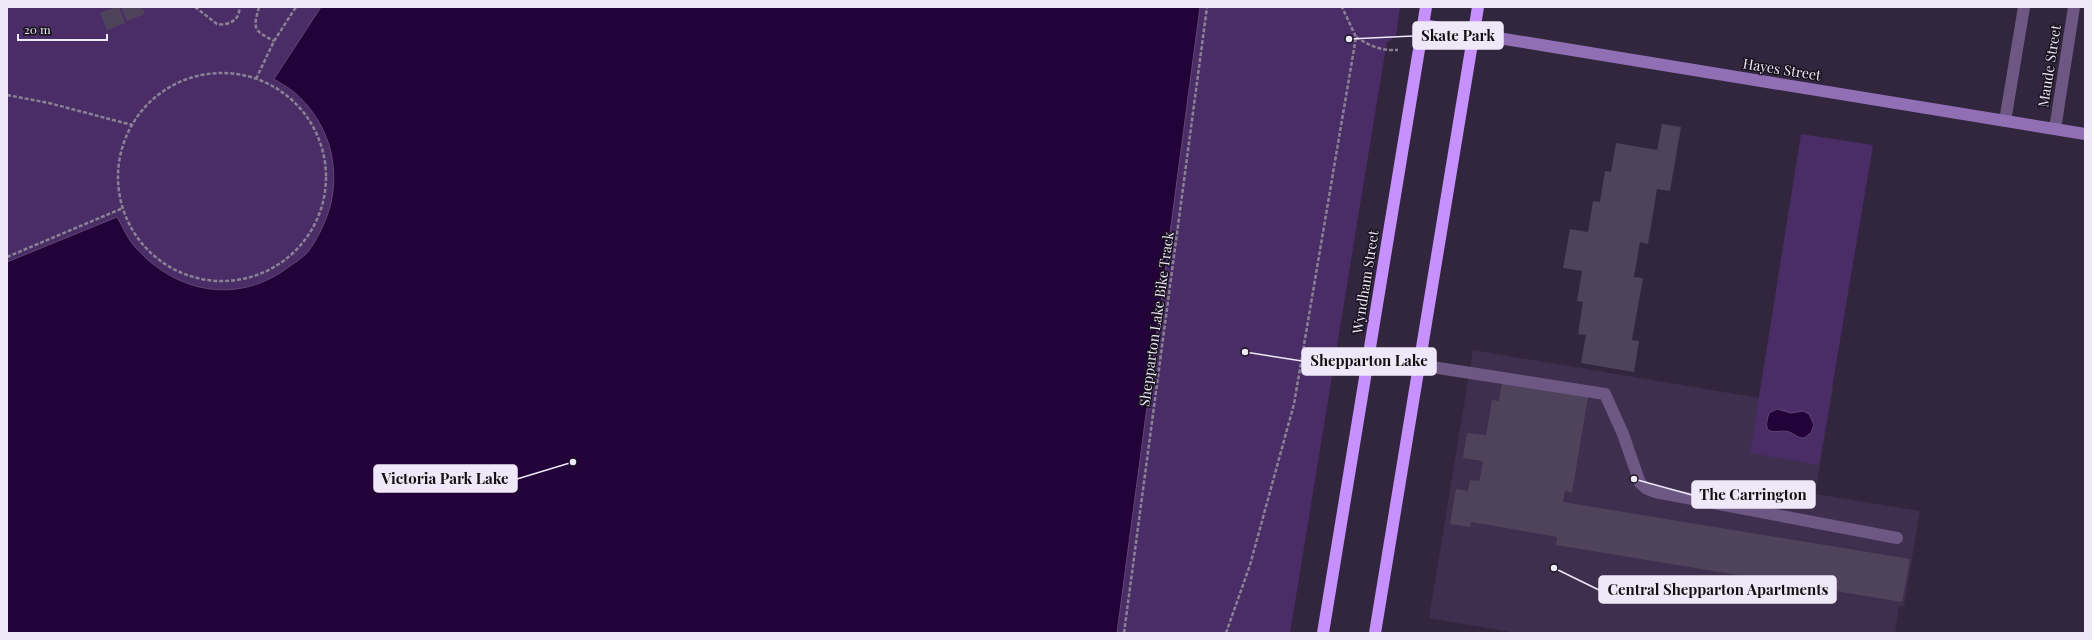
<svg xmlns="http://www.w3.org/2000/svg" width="2092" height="640" font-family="'Playfair Display',serif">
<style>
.built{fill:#3d2f4d}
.green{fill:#4a2d66}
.water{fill:#220239;stroke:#604772}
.building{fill:#4f435c}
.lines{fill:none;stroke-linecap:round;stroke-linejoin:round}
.path{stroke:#8b8195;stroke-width:2.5;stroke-dasharray:4 2;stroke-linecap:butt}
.lane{stroke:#6d5884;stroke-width:12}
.street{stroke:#6d5884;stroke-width:12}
.secondary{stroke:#916fb5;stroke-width:12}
.highway{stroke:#c690fd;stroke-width:12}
.labels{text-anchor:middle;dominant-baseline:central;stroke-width:3;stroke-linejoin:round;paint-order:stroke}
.street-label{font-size:14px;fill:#efe8f8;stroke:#17121d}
.leader{fill:none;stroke:#efe8f8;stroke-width:1.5}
.callout-dot{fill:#efe8f8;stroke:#17121d;stroke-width:1.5}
.callout{fill:#efe8f8;stroke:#efe8f8;stroke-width:1.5}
.callout-label{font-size:15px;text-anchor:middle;font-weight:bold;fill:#111}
</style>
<rect width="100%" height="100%" fill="#32263e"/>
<polygon class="built" points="1473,350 1759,398 1763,375 1833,387 1815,494 1920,511 1904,606 1899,606 1895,633 1516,633 1429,618"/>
<g class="green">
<path d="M7,7h314l-47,72c6,4 14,8 20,13 34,29 47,73 36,115 -5,16 -12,32 -23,46 -5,5 -11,9 -17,13 -50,39 -113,28 -154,-18 -8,-8 -13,-21 -19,-31l-110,47z"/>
<polygon points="1200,7 1400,7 1396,37 1387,42 1382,71 1290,633 1117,633"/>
<polygon points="1801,134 1873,145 1819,465 1750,453"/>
</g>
<g class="water">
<path d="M321,7h879l-83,626h-1110v-371l110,-45c6,10 11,23 19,31 41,46 104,57 154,18 6,-4 12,-8 17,-13 11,-14 18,-30 23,-46 11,-42 -2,-86 -36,-115 -6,-5 -14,-9 -20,-13z"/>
<path d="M1777,409l14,4 12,-2 6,3 5,11 -3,8 -7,5c-7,0 -9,-4 -15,-6 -10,-4 -29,9 -20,-19z"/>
</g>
<g class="building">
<polygon points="116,7 119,7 125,23 107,30 100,13"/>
<polygon points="121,7 142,7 145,14 127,21"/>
<polygon points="1662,124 1681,127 1670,191 1657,189 1648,244 1640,242 1634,277 1643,278 1632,340 1639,341 1634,372 1581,363 1586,335 1578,334 1583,302 1577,301 1582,271 1563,268 1570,229 1588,232 1593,201 1600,202 1605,171 1611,172 1616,143 1657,150"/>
<polygon points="1502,382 1588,397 1572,493 1565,491 1563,502 1910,559 1902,602 1556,545 1557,537 1471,522 1470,527 1450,524 1456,489 1468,491 1470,480 1479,481 1480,478 1483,461 1463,458 1467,433 1486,435 1492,400 1499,401"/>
</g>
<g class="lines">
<g class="path">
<path d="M195,7l22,17c11,2 24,-4 22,-17"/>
<path d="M259,7c-6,22 -6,23 15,34"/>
<path d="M1356,37c14,9 25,14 42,13"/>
<circle cx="222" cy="177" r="104"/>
<polyline points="256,79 274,41 296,7"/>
<polyline points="7,95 49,103 132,125"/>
<polyline points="7,257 123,208"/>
<polyline points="1124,633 1207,7"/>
<polyline points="1226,633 1250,565 1294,404 1356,37 1342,7"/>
</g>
<polyline class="lane" points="1419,365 1605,394 1623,434 1640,483 1647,489 1655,492 1897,538"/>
<g class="street">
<polyline points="2005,121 2024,7"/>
<polyline points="2055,129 2074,7"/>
</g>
<polyline class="secondary" points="1474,34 2085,134"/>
<g class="highway">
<polyline points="1423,25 1474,34"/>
<polyline points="1323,633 1426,7"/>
<polyline points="1375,633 1478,7"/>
</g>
</g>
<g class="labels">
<g class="street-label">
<text transform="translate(2049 66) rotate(-81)">Maude Street</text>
<text transform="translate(1782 69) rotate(9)">Hayes Street</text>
<text transform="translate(1365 282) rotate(-81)">Wyndham Street</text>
<text transform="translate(1156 319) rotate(-82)">Shepparton Lake Bike Track</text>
</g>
</g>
<path class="leader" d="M1349 39L1413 36M1245 352L1302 361M573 462L517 479M1634 479L1692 495M1554 568L1599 590"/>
<g class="callout-dot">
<circle cx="1349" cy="39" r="4"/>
<circle cx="1245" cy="352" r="4"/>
<circle cx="573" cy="462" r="4"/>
<circle cx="1634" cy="479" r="4"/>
<circle cx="1554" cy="568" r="4"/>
</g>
<g class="callout">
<rect x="1413" y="22" width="90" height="27" rx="4"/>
<rect x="1302" y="348" width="134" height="27" rx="4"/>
<rect x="374" y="465" width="143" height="27" rx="4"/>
<rect x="1692" y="481" width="123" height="27" rx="4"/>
<rect x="1599" y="576" width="237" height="27" rx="4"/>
</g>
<g class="callout-label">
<text x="1458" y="41">Skate Park</text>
<text x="1369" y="366">Shepparton Lake</text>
<text x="445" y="484">Victoria Park Lake</text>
<text x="1753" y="500">The Carrington</text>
<text x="1718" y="595">Central Shepparton Apartments</text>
</g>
<rect width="2092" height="640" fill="none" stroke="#efe8f8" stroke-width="16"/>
<path d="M18 34v6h89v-6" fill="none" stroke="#efe8f8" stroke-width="2"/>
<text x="24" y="34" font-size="12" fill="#efe8f8" stroke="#17121d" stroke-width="3" paint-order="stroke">20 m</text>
</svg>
